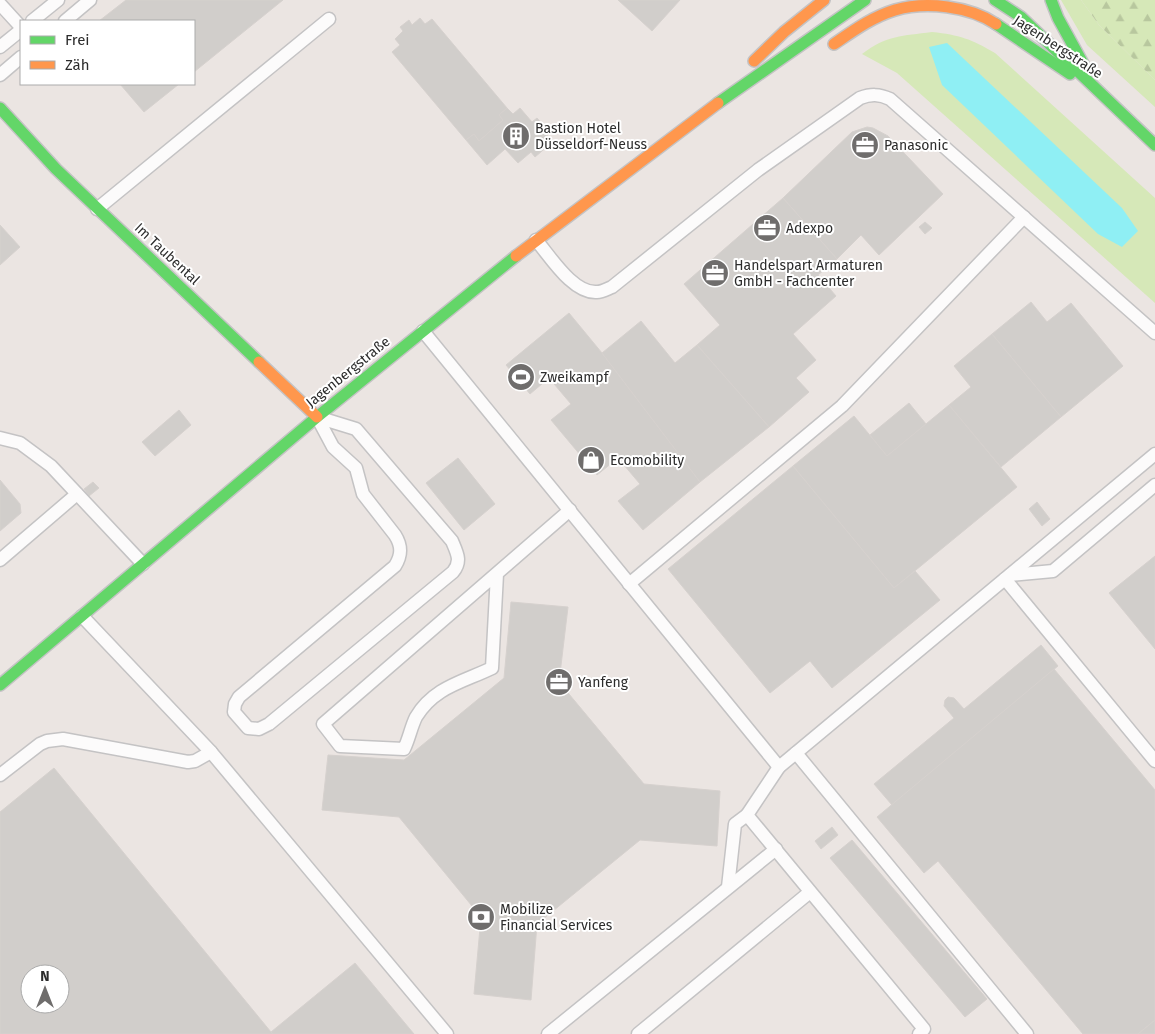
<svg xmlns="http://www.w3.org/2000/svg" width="1155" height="1034" font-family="'Fira Sans',sans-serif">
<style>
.grass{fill:#d6e8b8}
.forest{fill:url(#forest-firs)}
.water{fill:#8feff4}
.building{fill:#d1cecb;stroke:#d6d1ce;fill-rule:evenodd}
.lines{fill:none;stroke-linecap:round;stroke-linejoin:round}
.lane-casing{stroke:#c4c3c4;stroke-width:15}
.fast-casing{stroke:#c4c3c4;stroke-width:14}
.slow-casing{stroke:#c4c3c4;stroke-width:14}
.lane{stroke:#fcfbfb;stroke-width:12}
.fast{stroke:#63d668;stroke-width:11}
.slow{stroke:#ff974d;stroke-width:11}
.labels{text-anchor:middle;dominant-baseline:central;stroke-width:4;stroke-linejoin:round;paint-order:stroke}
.street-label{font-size:14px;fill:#2c2c2c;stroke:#fff}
.poi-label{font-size:14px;fill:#2c2c2c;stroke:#fff;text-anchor:start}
</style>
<defs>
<pattern id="forest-firs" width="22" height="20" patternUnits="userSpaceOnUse" patternTransform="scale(1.25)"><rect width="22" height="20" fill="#d6e8b8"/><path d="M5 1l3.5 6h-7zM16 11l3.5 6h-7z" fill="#b8c79e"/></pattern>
</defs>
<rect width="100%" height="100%" fill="#ebe5e2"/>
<g class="grass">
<polygon points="1061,0 1081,0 1099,25 1155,80 1155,107 1087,45"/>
<path d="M932,32c28,3 39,7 63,21l160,145v105l-258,-230 -35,-19c25,-19 40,-18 70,-22z"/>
</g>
<polygon class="forest" points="1081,0 1155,0 1155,80 1099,25"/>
<polygon class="water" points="947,43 1122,208 1138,231 1122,247 1098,234 942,85 929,47"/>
<g class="building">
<polygon points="126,0 283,0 194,72 194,21 99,21"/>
<polygon points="618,0 680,0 652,31"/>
<polygon points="420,18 425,24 432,19 507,108 499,115 503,120 479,141 474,134 466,140 392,52 400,45 395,39 403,31 400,27 409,20 412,25"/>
<polygon points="120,84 179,84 144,112"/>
<polygon points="507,108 513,114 520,108 532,122 537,118 550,133 544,138 549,145 535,157 531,152 518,163 505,149 487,165 466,140 474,134 479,141 503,120 499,115"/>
<polygon points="867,127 873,128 888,136 943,194 879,255 861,235 837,259 783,198 852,132"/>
<polygon points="783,198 837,259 818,275 836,296 793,334 816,360 796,378 809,392 769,427 697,345 720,325 684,284"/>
<polygon points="925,222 932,228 925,234 919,227"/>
<polygon points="0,225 20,247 0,265"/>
<polygon points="1031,302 1047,322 1071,303 1123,366 1061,417 992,334"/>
<polygon points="569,313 602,353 700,482 643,530 618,501 640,484 618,458 597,475 551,420 571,404 549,378 530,394 506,365"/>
<polygon points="641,321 675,363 697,345 769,427 700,482 602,353"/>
<polygon points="992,334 1061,417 1001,467 949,405 971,387 954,366"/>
<polygon points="909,403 926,424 887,456 870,435"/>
<polygon points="949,405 1017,487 894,588 793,466 854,416 887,456"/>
<polygon points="179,410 191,425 155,456 142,442"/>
<polygon points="458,458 495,504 464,530 426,483"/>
<polygon points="793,466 894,588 915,571 940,600 832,688 810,661 770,693 668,569"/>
<polygon points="0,480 20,504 21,513 0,531"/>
<polygon points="93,482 99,488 89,496 84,489"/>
<polygon points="1037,502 1050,519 1042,526 1029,509"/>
<polygon points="1155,556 1155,649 1109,593"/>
<polygon points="511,602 568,607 559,682 644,784 720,791 717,846 640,840 537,924 531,1000 474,994 481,917 399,817 322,810 328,755 404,760 504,678"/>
<polygon points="1041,645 1058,666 892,805 874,784 954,718 944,706 945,700 948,697 954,698 964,709"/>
<polygon points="1054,669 1155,790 1155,1020 1138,1034 1083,1034 938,861 924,873 877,817"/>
<path d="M54,768l217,264 2,2h-273v-222zM30,974h30v30h-30z"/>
<polygon points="832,827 838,835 821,849 815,841"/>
<polygon points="852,840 987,999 965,1017 830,858"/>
<polygon points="355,963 414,1034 273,1034 271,1032"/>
<polygon points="1155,1020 1155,1034 1138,1034"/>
</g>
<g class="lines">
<g class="lane-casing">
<g id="lane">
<polyline points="0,4 21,27"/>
<polyline points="32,21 58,0"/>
<polyline points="65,21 90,0"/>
<polyline points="0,47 21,30"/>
<polyline points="0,75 21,57"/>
<polyline points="97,209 329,19"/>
<path d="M536,240c14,16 37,54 61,52 5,0 10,-3 15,-5l146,-117 102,-72c11,-4 19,-4 30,1l265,234"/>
<polyline points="423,331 779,767"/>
<path d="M317,417l39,12 96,112c5,12 10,20 1,31l-184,152 -10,5 -11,-1 -14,-16 1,-8 4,-7 156,-131c7,-11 7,-20 0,-31l-32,-41 -7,-26 -23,-21z"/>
<polyline points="0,438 20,443 51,466 143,564"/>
<polyline points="0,560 77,494"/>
<path d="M497,574l-5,94c-29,14 -58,19 -76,49 -5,10 -7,22 -12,32l-64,-3 -17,-22 247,-214"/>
<polyline points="1010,575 1053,571 1155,485"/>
<polyline points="1005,579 1155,761"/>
<polyline points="629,584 842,406 1024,217"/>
<polyline points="82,616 211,752 447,1034"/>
<polyline points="796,753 1027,1034"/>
<polyline points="0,775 40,744 47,741 63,739 188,762 195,761 211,752"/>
<polyline points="728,887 735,824 747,815"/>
<polyline points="548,1034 776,849"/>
<polyline points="638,1034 810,892"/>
<polyline points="919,1034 924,1029 747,815 779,767 1155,454"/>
</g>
</g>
<g class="fast-casing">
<g id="fast">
<polyline points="995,0 1021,17 1155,145"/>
<polyline points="1051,0 1058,18 1086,69"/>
<polyline points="996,24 1070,74"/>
<polyline points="718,103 865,0"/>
<polyline points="0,108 56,169 259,362"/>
<polyline points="0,685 317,417 516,256"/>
</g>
</g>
<g class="slow-casing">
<g id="slow">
<path d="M834,44c19,-13 38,-27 61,-34 31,-9 74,-4 101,14"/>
<polyline points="754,61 784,32 824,0"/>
<polyline points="516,256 718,103"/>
<polyline points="259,362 317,417"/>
</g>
</g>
<use href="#lane" class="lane"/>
<use href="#fast" class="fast"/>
<use href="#slow" class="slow"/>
</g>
<defs>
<g id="building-disc" transform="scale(1.4375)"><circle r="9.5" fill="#6f6d6c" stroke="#fff"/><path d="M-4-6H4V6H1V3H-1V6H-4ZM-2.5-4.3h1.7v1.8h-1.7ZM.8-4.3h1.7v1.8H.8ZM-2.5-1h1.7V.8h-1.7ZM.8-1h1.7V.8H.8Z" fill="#fff"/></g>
<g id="office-disc" transform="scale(1.4375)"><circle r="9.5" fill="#6f6d6c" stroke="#fff"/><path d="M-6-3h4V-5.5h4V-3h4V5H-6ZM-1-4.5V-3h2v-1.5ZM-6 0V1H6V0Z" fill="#fff"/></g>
<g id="stadium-disc" transform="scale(1.4375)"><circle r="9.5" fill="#6f6d6c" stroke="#fff"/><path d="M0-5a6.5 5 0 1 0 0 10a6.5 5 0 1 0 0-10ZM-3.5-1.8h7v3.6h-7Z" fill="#fff"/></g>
<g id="shop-disc" transform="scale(1.4375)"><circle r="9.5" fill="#6f6d6c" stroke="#fff"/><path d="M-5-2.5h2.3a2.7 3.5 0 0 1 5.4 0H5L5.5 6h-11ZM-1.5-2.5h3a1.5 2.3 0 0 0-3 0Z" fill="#fff"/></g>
<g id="bank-disc" transform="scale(1.4375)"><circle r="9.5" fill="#6f6d6c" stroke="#fff"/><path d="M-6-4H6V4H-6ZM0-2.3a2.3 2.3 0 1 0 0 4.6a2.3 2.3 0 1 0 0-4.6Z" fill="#fff"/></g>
</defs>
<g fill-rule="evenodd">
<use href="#building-disc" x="516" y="136"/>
<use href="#office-disc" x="865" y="145"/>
<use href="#office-disc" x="767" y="228"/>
<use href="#office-disc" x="715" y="273"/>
<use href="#stadium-disc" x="521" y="377"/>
<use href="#shop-disc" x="591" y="460"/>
<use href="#office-disc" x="559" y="682"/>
<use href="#bank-disc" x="481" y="917"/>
</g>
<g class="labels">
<g class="street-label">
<text transform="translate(1058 47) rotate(33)">Jagenbergstraße</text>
<text transform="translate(167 254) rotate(43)">Im Taubental</text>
<text transform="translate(348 372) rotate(-39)">Jagenbergstraße</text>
</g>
<g class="poi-label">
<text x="535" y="128">Bastion Hotel<tspan x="535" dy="16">Düsseldorf-Neuss</tspan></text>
<text x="884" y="145">Panasonic</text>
<text x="786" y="228">Adexpo</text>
<text x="734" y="265">Handelspart Armaturen<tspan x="734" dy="16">GmbH - Fachcenter</tspan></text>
<text x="540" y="377">Zweikampf</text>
<text x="610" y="460">Ecomobility</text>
<text x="578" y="682">Yanfeng</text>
<text x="500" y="909">Mobilize<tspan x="500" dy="16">Financial Services</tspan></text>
</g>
</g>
<rect x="20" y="20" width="175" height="65" fill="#ffffff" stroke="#ababab"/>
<rect x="30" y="36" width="25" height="8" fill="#63d668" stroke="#ababab"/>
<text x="65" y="45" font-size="15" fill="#2c2c2c">Frei</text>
<rect x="30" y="61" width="25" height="8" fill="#ff974d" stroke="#ababab"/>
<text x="65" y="70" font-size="15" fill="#2c2c2c">Zäh</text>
<g transform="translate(45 989)"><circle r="24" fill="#ffffff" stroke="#ababab"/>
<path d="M0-4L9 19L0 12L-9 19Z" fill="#6f6d6c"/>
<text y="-8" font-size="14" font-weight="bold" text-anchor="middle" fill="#2c2c2c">N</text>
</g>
</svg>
